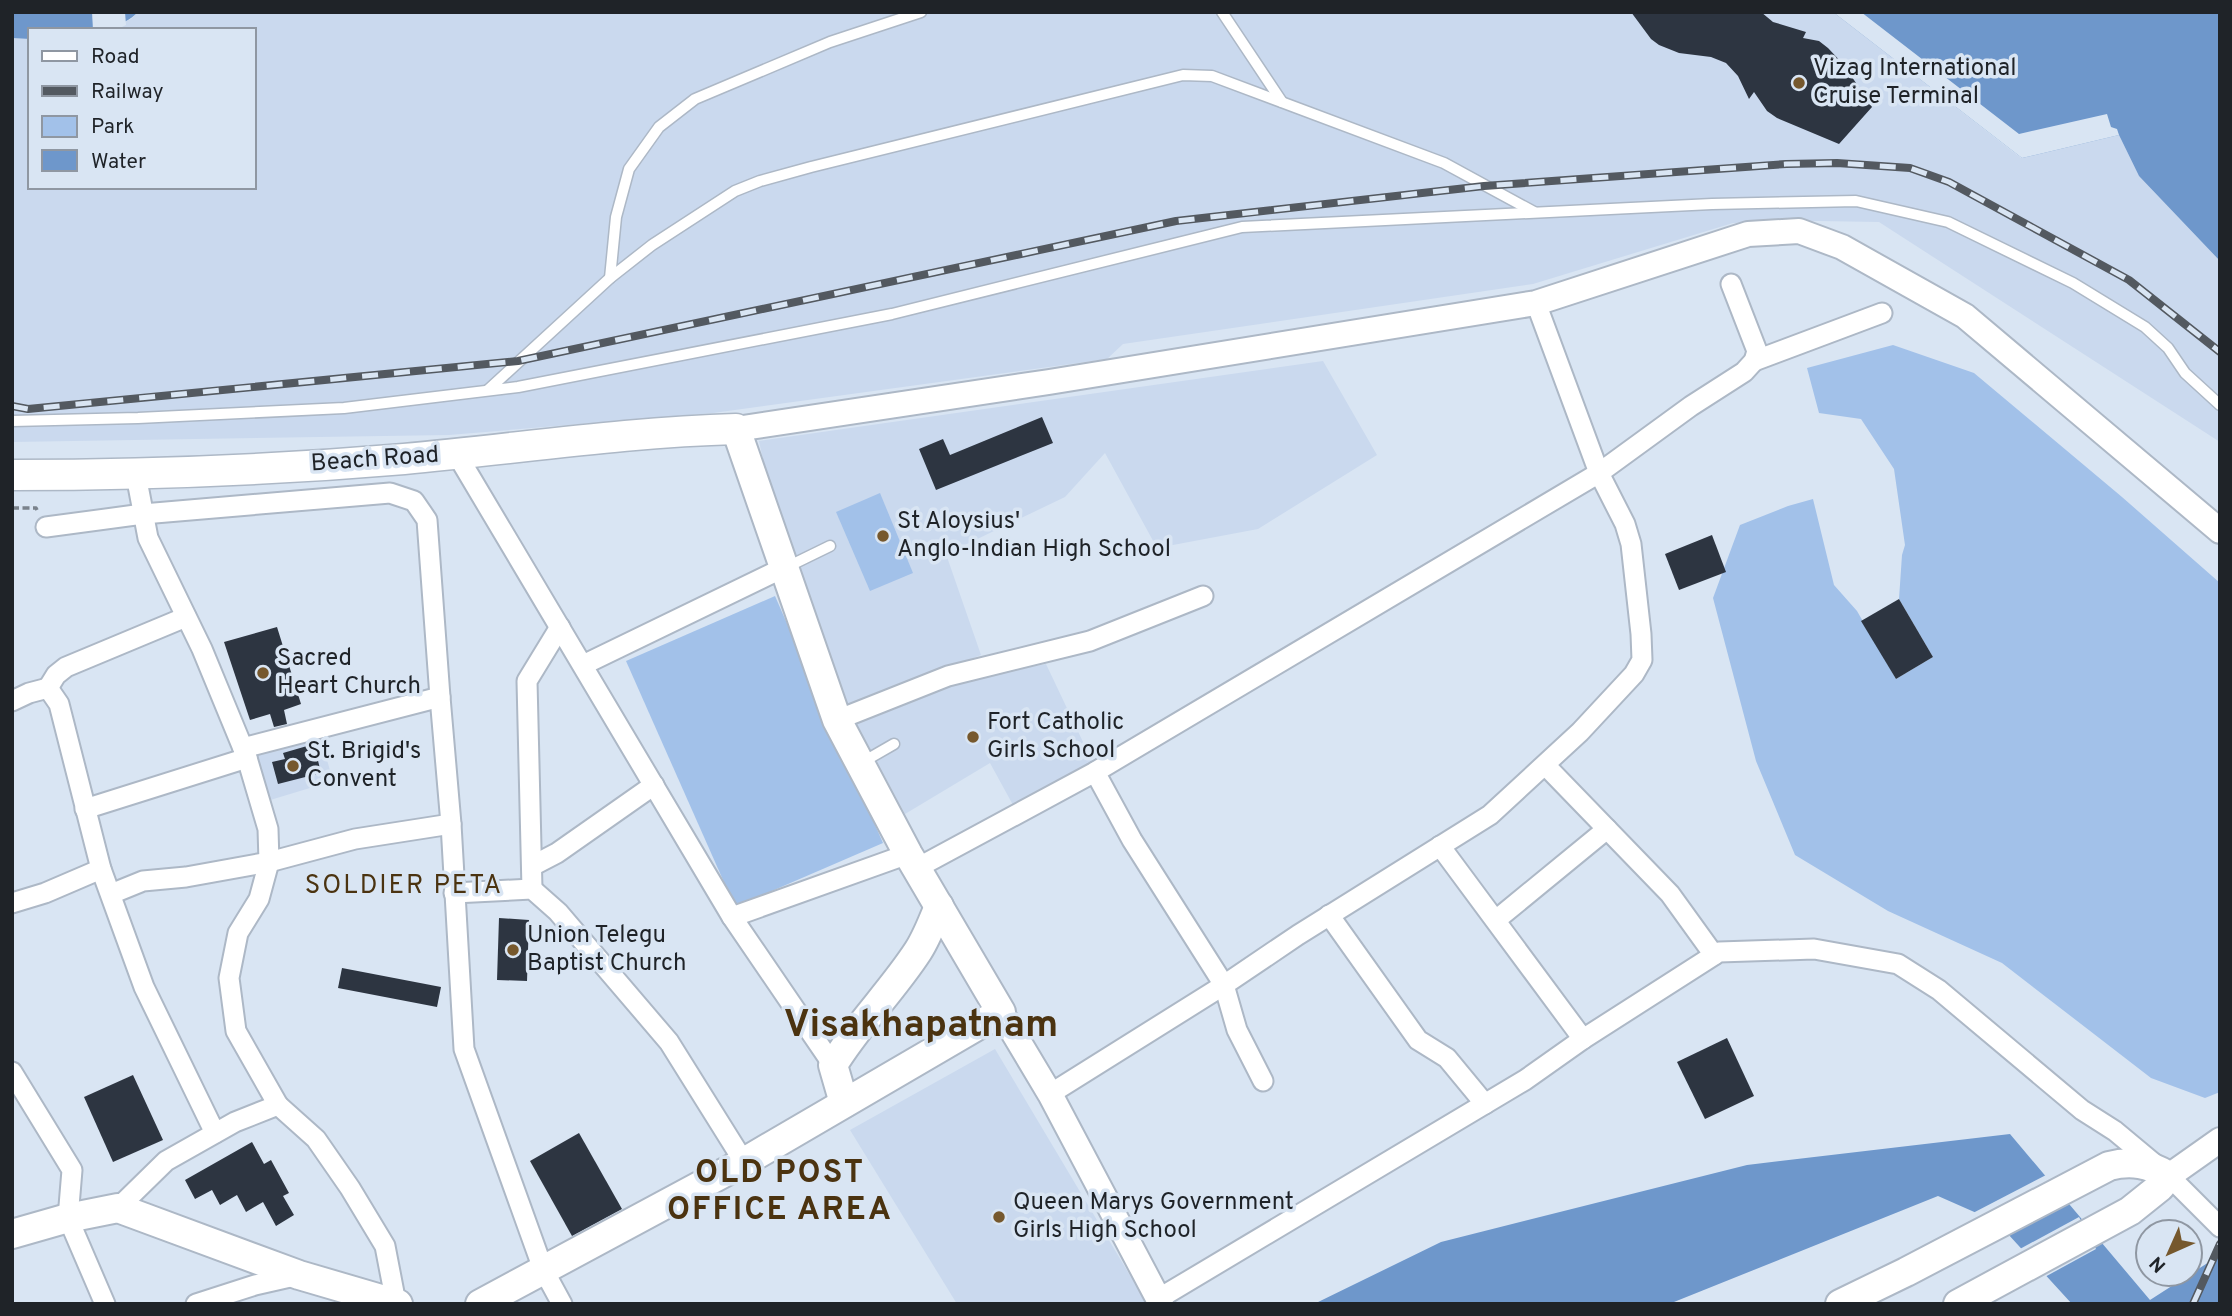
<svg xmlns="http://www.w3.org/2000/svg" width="2232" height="1316" font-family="Overpass,sans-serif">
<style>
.built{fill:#cad9ee}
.green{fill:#a2c1e9}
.water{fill:#6e97cb}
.pier{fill:#d9e5f3}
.building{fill:#2d3541}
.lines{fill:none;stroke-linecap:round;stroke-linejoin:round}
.service-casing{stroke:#adb8c6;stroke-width:13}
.minor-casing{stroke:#adb8c6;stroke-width:23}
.tertiary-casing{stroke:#adb8c6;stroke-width:28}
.secondary-casing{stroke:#adb8c6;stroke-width:32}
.primary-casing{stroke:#adb8c6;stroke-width:33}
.path{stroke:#7a828c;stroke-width:3.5;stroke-dasharray:7 3.5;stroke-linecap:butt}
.service{stroke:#fff;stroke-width:10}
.minor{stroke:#fff;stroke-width:19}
.tertiary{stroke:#fff;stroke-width:24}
.secondary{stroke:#fff;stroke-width:28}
.primary{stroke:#fff;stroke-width:30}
.rail-casing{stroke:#535960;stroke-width:8}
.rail{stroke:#d9e5f3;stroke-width:5;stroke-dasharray:16;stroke-linecap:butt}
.poi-dot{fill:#76582d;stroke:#d9e5f3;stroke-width:2.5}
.labels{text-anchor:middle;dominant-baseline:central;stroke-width:7;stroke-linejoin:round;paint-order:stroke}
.poi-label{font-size:24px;fill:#1f2328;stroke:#d9e5f3;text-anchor:start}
.street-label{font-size:24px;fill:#1f2328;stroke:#d9e5f3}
.neighbourhood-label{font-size:26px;letter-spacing:2px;fill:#4b3310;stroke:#d9e5f3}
.district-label{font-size:32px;font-weight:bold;letter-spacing:2px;fill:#4b3310;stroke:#d9e5f3}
.town-label{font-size:38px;font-weight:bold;fill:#4b3310;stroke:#d9e5f3}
</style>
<rect width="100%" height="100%" fill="#d9e5f3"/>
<g class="built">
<polygon points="138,12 1833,12 2021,158 2119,135 2139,176 2220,261 2220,442 1879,222 1818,221 1733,223 1533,284 1123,344 1107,359 713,413 449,435 12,442 12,38 30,39 30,187 254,187 254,30 107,30 131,19"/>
<polygon points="1323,361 1377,455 1258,529 1157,548 1105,453 1065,497 946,554 981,655 848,708 775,517 759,441"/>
<polygon points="1046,664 1093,763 1013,805 990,763 905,814 854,719 947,683"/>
<polygon points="319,732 333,781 267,801 251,751"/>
<polygon points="995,1049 1147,1304 957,1304 850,1130"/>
</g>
<g class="green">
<polygon points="1893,345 1974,373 2122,497 2220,583 2220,1092 2205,1098 2151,1078 2002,963 1888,911 1795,855 1756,761 1713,598 1740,525 1788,506 1813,499 1834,585 1857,611 1896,679 1933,657 1899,599 1902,555 1905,545 1894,469 1861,419 1819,413 1807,368"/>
<polygon points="880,493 913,573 870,591 836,512"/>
<polygon points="775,596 883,843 735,907 626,661"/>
</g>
<g class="water">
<path d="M12,12h126c-25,26 -75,18 -108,18v9l-18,-1z"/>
<polygon points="1833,12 2220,12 2220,261 2139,176 2119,135 2022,158"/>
<polygon points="2010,1134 2150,1300 2220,1255 2220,1304 2072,1304 1997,1222 1938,1196 1669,1304 1314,1304 1441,1242 1747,1165"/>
</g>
<g class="pier">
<polygon points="92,12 125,12 126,25 116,30 93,30"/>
<polygon points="1833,12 1861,12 2019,134 2107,114 2111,127 2117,129 2119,135 2022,158"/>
<polygon points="2048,1174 2072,1202 2006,1237 1995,1225 1971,1214"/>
<polygon points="2079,1217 2096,1249 2043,1278 2018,1250"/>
</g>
<g class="building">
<polygon points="1631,12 1761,12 1773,22 1806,32 1803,38 1819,41 1828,48 1844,65 1872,107 1839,144 1777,118 1767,111 1754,92 1749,99 1738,76 1726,63 1711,57 1679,53 1659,45 1651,39"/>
<polygon points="1042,417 1053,443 936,490 919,449 943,439 950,455"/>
<polygon points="1712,535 1726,572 1679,590 1665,554"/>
<polygon points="1899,599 1933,657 1896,679 1861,621"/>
<polygon points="277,627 301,704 284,710 287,724 274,727 270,714 250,720 224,642"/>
<polygon points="314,744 321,773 278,784 272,762 285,759 283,753"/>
<polygon points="499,918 529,920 527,981 497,980"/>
<polygon points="342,968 441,987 437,1007 338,988"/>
<polygon points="1727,1038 1754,1096 1705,1119 1677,1062"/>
<polygon points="133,1075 163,1140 113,1162 84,1097"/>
<polygon points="579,1133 622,1209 572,1236 530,1161"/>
<polygon points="252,1142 264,1164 271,1160 289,1193 283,1196 294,1215 276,1226 263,1202 246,1212 237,1195 220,1205 212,1190 195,1199 185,1180"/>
</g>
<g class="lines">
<g class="service-casing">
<g id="service">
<polyline points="1222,12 1282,102"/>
<polyline points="610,278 616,217 629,169 659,127 695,99 830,42 921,12"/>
<polyline points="488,390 610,278 652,245 735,191 760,181 811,167 1183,75 1212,76 1444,163 1534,212"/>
<polyline points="12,421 138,418 344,408 518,387 892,314 1242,227 1712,204 1856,201 1948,222 2073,283 2145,327 2168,348 2185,373 2220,405"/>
<polyline points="787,567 830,546"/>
<polyline points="861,763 894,744"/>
</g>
</g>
<g class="minor-casing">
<g id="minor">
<polyline points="1754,361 1882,313"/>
<polyline points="456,453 732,917 833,1065"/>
<polyline points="136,475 148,538 202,649 247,758 268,829 269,862 259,899 238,933 229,978 236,1031 278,1105"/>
<polyline points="46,527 143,514 390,493 414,501 427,520 440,697 451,824 464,1049 543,1269 562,1304"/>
<polyline points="583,665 783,568"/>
<polyline points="48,688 59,704 101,869 144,987 215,1133"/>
<polyline points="48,688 56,675 66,667 186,617"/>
<polyline points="12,701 29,693 48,688"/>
<polyline points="837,720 948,676 1090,641 1203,596"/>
<polyline points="243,748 440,697"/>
<polyline points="1546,766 1670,894 1714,955"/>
<polyline points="1095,772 1132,840 1224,985 1237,1030 1263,1081"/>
<polyline points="85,809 247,758"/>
<polyline points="1440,846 1583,1039"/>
<polyline points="532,866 557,853 654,785"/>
<polyline points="917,868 1095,772 1599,473 1691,406 1744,372 1754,361 1757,351 1731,284"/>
<polyline points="532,889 527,681 560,627"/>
<polyline points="454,893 532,889 558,912 669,1042 744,1162"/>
<polyline points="111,894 143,881 186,877 269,862 355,839 451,824"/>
<polyline points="12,903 45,893 101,869"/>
<polyline points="1329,915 1418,1040 1447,1058 1485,1104"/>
<polyline points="732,917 908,854"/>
<polyline points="1496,920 1607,829"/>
<polyline points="12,1072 72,1170 68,1218 105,1304"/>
<polyline points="1050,1094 1224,985 1298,935 1490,815 1580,732 1634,674 1642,660 1641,634 1631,544 1625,524 1599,473 1536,303"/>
<polyline points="118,1208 166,1161 235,1122 278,1105 316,1139 350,1188 385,1246 396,1303"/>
<polyline points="1158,1299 1525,1080 1583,1039 1719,952 1814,949 1898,964 1939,990 2082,1110 2115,1131 2169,1176 2220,1227"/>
<polyline points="196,1304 255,1285 299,1275"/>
</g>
</g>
<g class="tertiary-casing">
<g id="tertiary">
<polyline points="736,429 1049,382 1536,303 1748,234 1799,231 1842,247 1965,316 2220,531"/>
<polyline points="1001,1012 1050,1094 1161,1304"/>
<polyline points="2169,1176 2220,1140"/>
</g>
</g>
<g class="secondary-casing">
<g id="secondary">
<path d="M844,1103l-11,-38c25,-41 59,-74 85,-114 9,-14 15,-30 21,-45"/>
<polyline points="12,1234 68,1218 118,1208 299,1275 398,1304"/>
<polyline points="480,1304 744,1162 1001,1012 908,854 837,720 736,429"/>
<path d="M1840,1304l66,-32 203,-106c23,-6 40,-2 60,10l-9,11 -30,24 -172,93"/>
</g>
</g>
<g class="primary-casing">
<path id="primary" d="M12,475c130,0 262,-5 392,-16 111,-10 221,-27 332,-30"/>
</g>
<polyline class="path" points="12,508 36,508 37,510"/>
<use href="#service" class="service"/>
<use href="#minor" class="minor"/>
<use href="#tertiary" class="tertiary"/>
<use href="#secondary" class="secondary"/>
<use href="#primary" class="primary"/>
<g class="rail-casing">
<g id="rail">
<polyline points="12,406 28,409 518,361 1176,221 1484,186 1786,164 1837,163 1910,168 1949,182 2129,280 2220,352"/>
<polyline points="2193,1304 2220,1244"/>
</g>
</g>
<use href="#rail" class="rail"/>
</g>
<g class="poi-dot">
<circle cx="1799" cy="83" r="7"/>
<circle cx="883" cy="536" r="7"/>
<circle cx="263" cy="673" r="7"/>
<circle cx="973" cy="737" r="7"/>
<circle cx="293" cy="766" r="7"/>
<circle cx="513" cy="950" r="7"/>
<circle cx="999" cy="1217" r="7"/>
</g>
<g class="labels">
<g class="poi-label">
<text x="1813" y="69">Vizag International<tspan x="1813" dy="28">Cruise Terminal</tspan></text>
<text x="897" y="522">St Aloysius'<tspan x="897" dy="28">Anglo-Indian High School</tspan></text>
<text x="277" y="659">Sacred<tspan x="277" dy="28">Heart Church</tspan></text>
<text x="987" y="723">Fort Catholic<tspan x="987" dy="28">Girls School</tspan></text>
<text x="307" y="752">St. Brigid's<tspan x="307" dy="28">Convent</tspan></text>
<text x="527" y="936">Union Telegu<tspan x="527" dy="28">Baptist Church</tspan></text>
<text x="1013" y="1203">Queen Marys Government<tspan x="1013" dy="28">Girls High School</tspan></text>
</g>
<g class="street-label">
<text transform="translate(375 460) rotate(-4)">Beach Road</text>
</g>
<g class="neighbourhood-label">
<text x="404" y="886">SOLDIER PETA</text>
</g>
<g class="district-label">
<text x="780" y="1174">OLD POST<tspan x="780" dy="37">OFFICE AREA</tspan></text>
</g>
<g class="town-label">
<text x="921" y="1026">Visakhapatnam</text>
</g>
</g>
<rect width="2232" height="1316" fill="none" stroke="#1f2328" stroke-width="28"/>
<rect x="28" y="28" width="228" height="161" fill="#d9e5f3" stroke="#8f97a2" stroke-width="2"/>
<rect x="42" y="51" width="35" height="10" fill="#ffffff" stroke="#8f97a2" stroke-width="2"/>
<text x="91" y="63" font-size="21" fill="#1f2328">Road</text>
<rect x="42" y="86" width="35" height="10" fill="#535960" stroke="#8f97a2" stroke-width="2"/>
<text x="91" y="98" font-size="21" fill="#1f2328">Railway</text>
<rect x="42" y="116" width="35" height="21" fill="#a2c1e9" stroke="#8f97a2" stroke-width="2"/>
<text x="91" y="133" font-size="21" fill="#1f2328">Park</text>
<rect x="42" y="150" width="35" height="21" fill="#6e97cb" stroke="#8f97a2" stroke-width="2"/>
<text x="91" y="168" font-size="21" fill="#1f2328">Water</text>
<g transform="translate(2169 1253) rotate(225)"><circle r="33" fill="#d9e5f3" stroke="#8f97a2" stroke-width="2"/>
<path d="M0-5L12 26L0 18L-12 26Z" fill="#76582d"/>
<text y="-10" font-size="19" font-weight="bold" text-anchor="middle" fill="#1f2328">N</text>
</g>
</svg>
